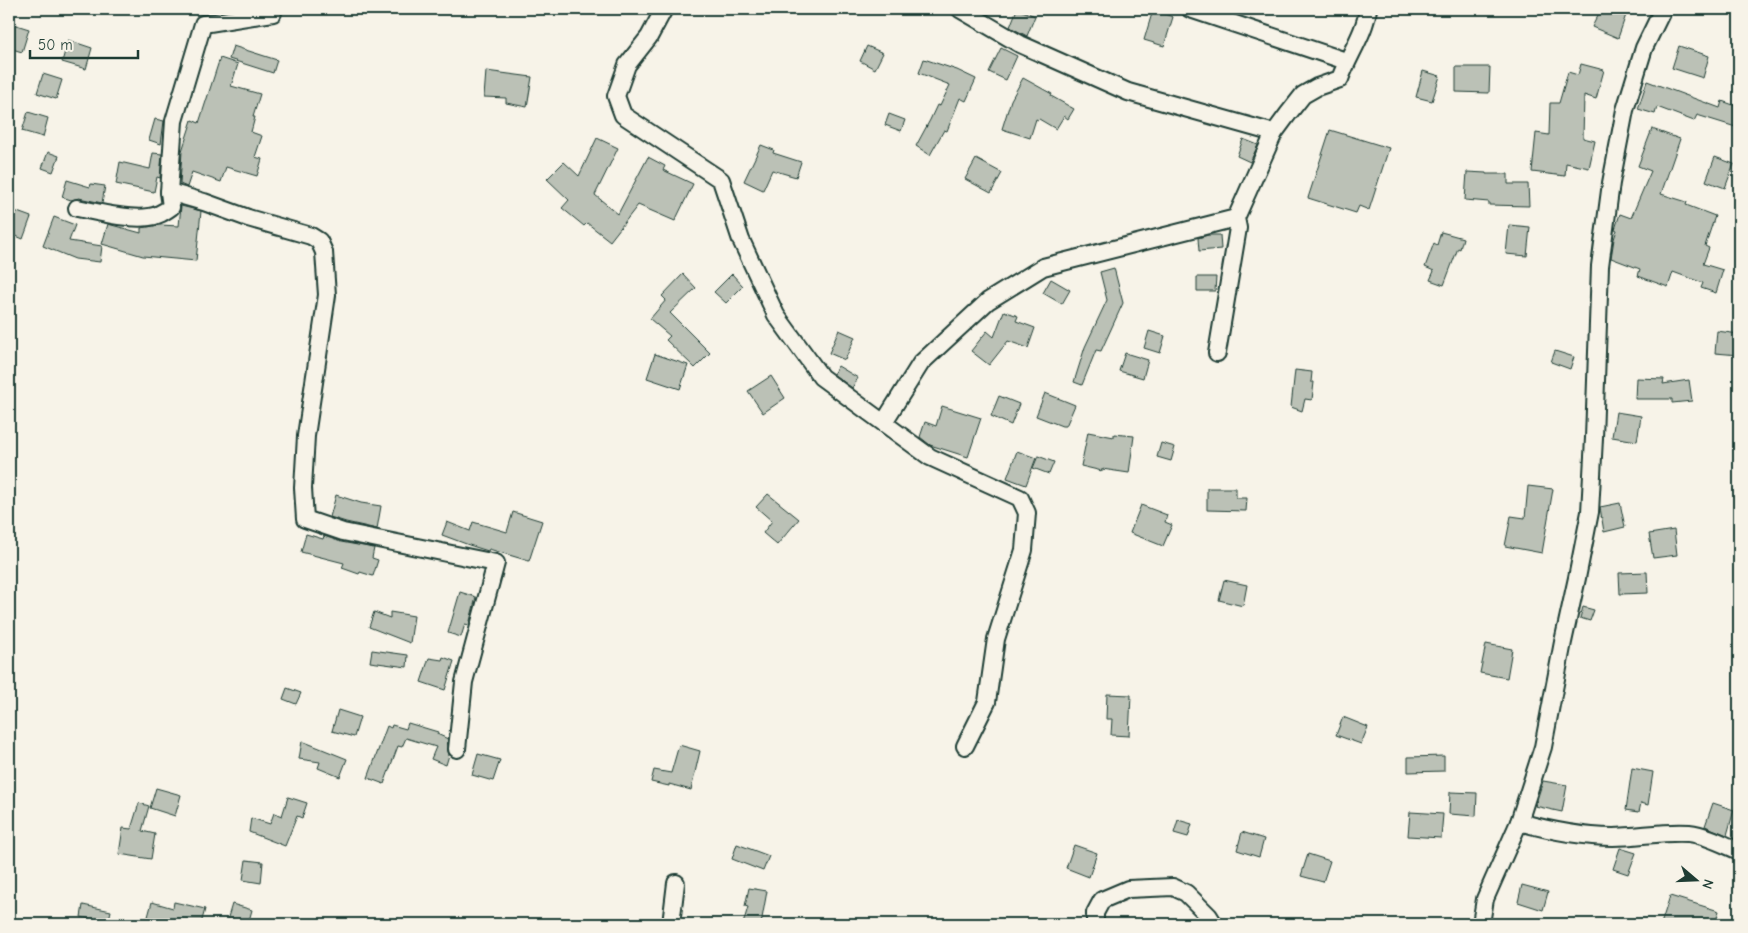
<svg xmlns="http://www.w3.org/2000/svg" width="1748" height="933" font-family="'Comic Neue',sans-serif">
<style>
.building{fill:#bbc1b6;stroke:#1f3d34}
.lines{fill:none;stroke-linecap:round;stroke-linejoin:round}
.minor-casing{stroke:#1f3d34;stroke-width:20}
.minor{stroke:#f7f3e8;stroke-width:16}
</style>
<rect width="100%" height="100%" fill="#f7f3e8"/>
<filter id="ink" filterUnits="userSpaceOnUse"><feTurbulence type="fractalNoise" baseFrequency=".02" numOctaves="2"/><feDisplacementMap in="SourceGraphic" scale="10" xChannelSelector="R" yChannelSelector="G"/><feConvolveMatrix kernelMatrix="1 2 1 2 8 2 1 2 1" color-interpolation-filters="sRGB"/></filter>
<g filter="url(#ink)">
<g class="building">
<polygon points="1017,9 1035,16 1027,36 1010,27"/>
<polygon points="1601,9 1628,9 1618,38 1592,27"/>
<polygon points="1153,10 1173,17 1164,46 1144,40"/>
<polygon points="13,24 29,29 22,52 9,48 9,39"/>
<polygon points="68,40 92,48 86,69 62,62"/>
<polygon points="233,46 277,60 273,73 229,59"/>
<polygon points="867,46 883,53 875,69 860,61"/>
<polygon points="1679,46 1709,56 1703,78 1672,68"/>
<polygon points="1001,48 1017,56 1006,80 989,72"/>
<polygon points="220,58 238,64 231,86 260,94 253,117 255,117 251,132 262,136 255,157 262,159 257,176 226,167 221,182 192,172 187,187 180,184 182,151 192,120 199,123"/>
<polygon points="924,59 957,70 976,79 966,101 960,98 947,131 944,130 930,155 916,146 930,120 937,105 940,106 950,85 919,73"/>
<polygon points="1581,64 1604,70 1596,99 1584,95 1583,138 1595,141 1589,168 1566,163 1565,176 1532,172 1536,133 1549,135 1550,103 1559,103 1568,72 1578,75"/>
<polygon points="1456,67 1490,67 1489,93 1456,92"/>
<polygon points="486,71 532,77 527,107 506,103 506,98 484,97"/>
<polygon points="1423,71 1440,76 1432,101 1416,97"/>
<polygon points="43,74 62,80 56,99 37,93"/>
<polygon points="1023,78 1052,94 1051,96 1074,109 1068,119 1064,116 1056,129 1039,119 1038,120 1036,119 1030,138 1002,129 1011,100"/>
<polygon points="1647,81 1720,108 1722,101 1739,107 1739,128 1697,115 1694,121 1657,107 1655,114 1638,109"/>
<polygon points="28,112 48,118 43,137 22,131"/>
<polygon points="889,114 905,120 901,131 885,125"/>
<polygon points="155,119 164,121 161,144 149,140"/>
<polygon points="1652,129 1680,139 1661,194 1687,202 1686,205 1715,216 1705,246 1709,248 1703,264 1723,270 1716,293 1701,288 1703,283 1673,272 1668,287 1638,276 1640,269 1611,258 1614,239 1617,230 1615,229 1620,214 1631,218 1651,171 1638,166"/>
<polygon points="1330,130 1389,148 1369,210 1359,206 1356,213 1308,198"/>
<polygon points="597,138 618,148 595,195 618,214 648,157 665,166 663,170 693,184 675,221 638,205 610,241 587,223 584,226 562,208 569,200 547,179 564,162 579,176"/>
<polygon points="1243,139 1258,145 1250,162 1237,156"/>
<polygon points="761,145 774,150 773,153 801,162 796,177 772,170 763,190 744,181"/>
<polygon points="48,152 59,156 53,172 42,168"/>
<polygon points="153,153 162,154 160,178 157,177 154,192 116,184 120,162 150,169"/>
<polygon points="1715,157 1734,164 1725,188 1706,181"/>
<polygon points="976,159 1002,173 991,193 965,179"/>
<polygon points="1467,172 1486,173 1486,174 1508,174 1508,184 1528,184 1529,206 1489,205 1489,202 1465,200"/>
<polygon points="67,180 90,187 91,184 105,186 102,203 79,198 71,200 62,197"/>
<polygon points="181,206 201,211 196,261 143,256 102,244 108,224 141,233 141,228 160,225 179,226"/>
<polygon points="9,209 31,217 23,239 9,233"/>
<polygon points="54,217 75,225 69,241 102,246 100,262 75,259 43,246"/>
<polygon points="1509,225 1530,227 1527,256 1506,254"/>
<polygon points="1441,232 1463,238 1460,249 1458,248 1444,285 1430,280 1434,271 1425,267 1434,243 1437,245"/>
<polygon points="1208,235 1220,235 1221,249 1199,251 1198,238"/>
<polygon points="1114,268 1123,303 1101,351 1096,350 1082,385 1074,382 1085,347 1107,300 1100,272"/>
<polygon points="683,274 696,288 670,313 710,353 695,368 666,340 670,336 650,319 666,300 662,296"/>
<polygon points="732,274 743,286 726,303 714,292"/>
<polygon points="1197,277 1216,277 1215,291 1197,291"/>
<polygon points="1051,279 1070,290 1062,304 1043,293"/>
<polygon points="1004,311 1018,316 1016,321 1035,328 1028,348 1008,341 989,365 971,351 987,331 994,337"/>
<polygon points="839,330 855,337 845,360 829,353"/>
<polygon points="1149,331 1165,336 1160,353 1144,348"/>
<polygon points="1717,331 1739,334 1739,355 1715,353"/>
<polygon points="1555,351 1574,357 1570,369 1551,362"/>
<polygon points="1125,353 1148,360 1143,378 1119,371"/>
<polygon points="655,354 688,365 680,389 647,378"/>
<polygon points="838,366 858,378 852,388 833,374"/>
<polygon points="1295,370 1312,372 1311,382 1314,382 1312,400 1305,399 1302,411 1291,407"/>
<polygon points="771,376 785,398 763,413 748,391"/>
<polygon points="1636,378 1664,379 1663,384 1689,380 1692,401 1672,403 1672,399 1635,399"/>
<polygon points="1045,393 1075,405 1066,426 1062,426 1036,416"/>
<polygon points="999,396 1019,404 1011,425 991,416"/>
<polygon points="942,406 981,418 968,457 930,445 920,437 925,422 936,426"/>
<polygon points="1616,412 1641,416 1637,441 1612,437"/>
<polygon points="1088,432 1114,437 1114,434 1134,436 1129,473 1102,469 1102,471 1081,466"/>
<polygon points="1161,443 1175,447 1171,461 1157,457"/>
<polygon points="1017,451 1036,458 1026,485 1007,478"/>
<polygon points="1038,456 1054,462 1049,474 1033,468"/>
<polygon points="1528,486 1553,489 1542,553 1505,546 1511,516 1525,518"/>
<polygon points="1207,488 1236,488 1236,498 1247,498 1246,511 1207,510"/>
<polygon points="768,494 799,519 777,545 763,533 772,521 756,507"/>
<polygon points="336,495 361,503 381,506 377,529 346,522 330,517"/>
<polygon points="1620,503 1625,527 1604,532 1600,507"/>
<polygon points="1141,505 1167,515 1165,522 1172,525 1163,546 1130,533"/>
<polygon points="513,512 542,521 529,561 489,549 488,551 469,545 442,535 447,522 470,531 473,522 507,532"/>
<polygon points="1674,530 1677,555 1653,558 1649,534"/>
<polygon points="306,534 323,539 324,536 341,542 374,548 372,558 378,560 373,576 360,572 359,574 342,568 344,563 301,552"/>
<polygon points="1647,572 1648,593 1620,594 1619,573"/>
<polygon points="1224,580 1247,585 1243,606 1219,600"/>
<polygon points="460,592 476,597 469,625 465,624 461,637 448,633"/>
<polygon points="1583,607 1594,610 1590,621 1580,618"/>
<polygon points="374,612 390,618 390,612 414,616 410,643 369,627"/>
<polygon points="1486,644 1512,649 1507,678 1480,673"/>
<polygon points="372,650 408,655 407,667 370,662"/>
<polygon points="443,657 454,661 445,690 421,682 429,658 442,660"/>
<polygon points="287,688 301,693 296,704 283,699"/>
<polygon points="1107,694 1131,695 1129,736 1111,735 1112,719 1106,719"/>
<polygon points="338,710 360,717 354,737 332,731"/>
<polygon points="1343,717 1368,727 1361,744 1336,735"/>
<polygon points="408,723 438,732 437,734 448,739 447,748 449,755 446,765 431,759 436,747 406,738 402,747 398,746 384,784 368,778 387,726 391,728 392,725 406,729"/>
<polygon points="302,741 347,759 340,777 318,768 320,762 299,759"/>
<polygon points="679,745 700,751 691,790 669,784 669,786 651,782 654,770 671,773"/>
<polygon points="478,754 500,760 493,781 472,775"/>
<polygon points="1444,756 1444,771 1408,772 1408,757"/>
<polygon points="1632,768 1653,772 1648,805 1641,803 1639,812 1626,810"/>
<polygon points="1543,781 1567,785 1562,812 1535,806"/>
<polygon points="156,788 181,795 175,816 150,808"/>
<polygon points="1450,792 1477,793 1476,816 1449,814"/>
<polygon points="288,797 307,803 302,818 297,816 285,846 249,832 251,818 270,824 274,813 282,816"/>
<polygon points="139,803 149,806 142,831 155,834 151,859 119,854 123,828 131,829"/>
<polygon points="1713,803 1734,810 1727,835 1705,826"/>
<polygon points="1410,812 1443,814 1441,838 1408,836"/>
<polygon points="1178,820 1192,824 1188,837 1174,833"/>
<polygon points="1242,832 1264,839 1259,857 1237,850"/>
<polygon points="737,844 769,856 763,871 732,859"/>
<polygon points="1074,845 1097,853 1089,877 1066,868"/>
<polygon points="1620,848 1636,853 1628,874 1613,869"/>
<polygon points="1308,854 1330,861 1323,882 1301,876"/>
<polygon points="246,860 263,862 261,883 243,880"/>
<polygon points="1522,885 1548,892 1543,910 1518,902"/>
<polygon points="749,888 767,891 761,924 743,924 748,907 745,906"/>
<polygon points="1670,896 1719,911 1715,924 1661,924"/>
<polygon points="152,902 173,908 174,902 205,909 201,924 146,924"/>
<polygon points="232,904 252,910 248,924 226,924"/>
<polygon points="83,905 111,911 108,923 81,917"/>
</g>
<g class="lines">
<g class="minor-casing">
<g id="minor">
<polyline points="664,9 649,37 627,65 616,96 623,115 721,180 741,240 776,315 821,377 930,457 1020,498 1027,513 1024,550 996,639 987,702 965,746"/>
<polyline points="960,9 1020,44 1128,92 1274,133"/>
<polyline points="1190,9 1346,61"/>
<polyline points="169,192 204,202 248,218 311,236 319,241 324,252 327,295 306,436 303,488 305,519 343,532 496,563 464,682 457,749"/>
<path d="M77,208c20,4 52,12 72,9 9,-1 15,-5 22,-10l-2,-15 5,-71 29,-97 70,-11v-4"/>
<path d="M1217,353l21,-125 -2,-10 38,-85 14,-19 15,-19 14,-8 23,-8c8,-23 25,-46 28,-70"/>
<polyline points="884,422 921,363 988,301 1043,267 1236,218"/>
<path d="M1519,822c29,8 63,15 94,15 25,0 51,-6 76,-4 17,2 34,11 50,18"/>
<polyline points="671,924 676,883"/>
<polyline points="1095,924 1095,913 1102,900 1128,889 1173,887 1186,893 1209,916 1214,924"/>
<polyline points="1481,924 1485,899 1519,822 1543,747 1563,642 1577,578 1590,512 1594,438 1600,266 1611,183 1625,110 1644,48 1663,9"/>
</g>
</g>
<use href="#minor" class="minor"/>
</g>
</g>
<rect width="1748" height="933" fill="none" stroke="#f7f3e8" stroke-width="30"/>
<rect x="15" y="15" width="1718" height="903" fill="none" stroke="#1f3d34" stroke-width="2" filter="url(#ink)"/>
<g transform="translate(1696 880) rotate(109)" stroke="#f7f3e8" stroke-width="4" paint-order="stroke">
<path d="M0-4L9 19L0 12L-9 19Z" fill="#1f3d34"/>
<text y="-8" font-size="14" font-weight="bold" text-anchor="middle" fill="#1f3d34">N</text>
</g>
<path d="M30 50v8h108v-8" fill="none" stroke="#1f3d34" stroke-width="2.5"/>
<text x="38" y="50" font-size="15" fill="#1f3d34" stroke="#f7f3e8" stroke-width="4" paint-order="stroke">50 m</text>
</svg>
